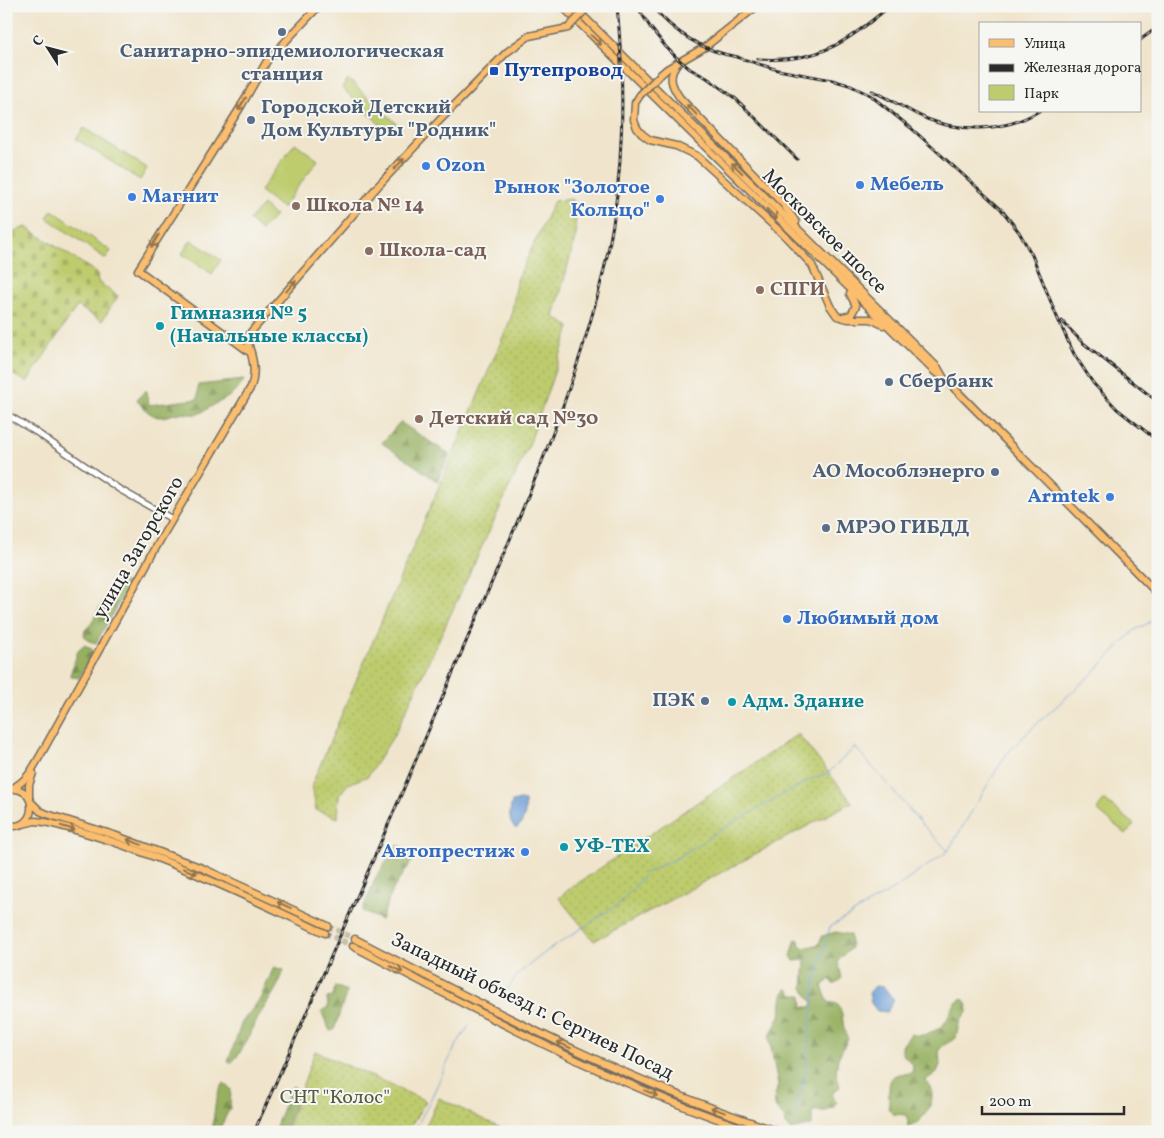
<svg xmlns="http://www.w3.org/2000/svg" width="1164" height="1138" font-family="Vollkorn,serif">
<style>
.green{fill:#becc6e;stroke:#747c4c}
.forest{fill:url(#forest-firs);stroke:#606e46}
.cemetery{fill:url(#cemetery-stones);stroke:#747c4c}
.garden{fill:url(#garden-dots);stroke:#747c4c}
.water{fill:#6a9cd5;stroke:#4a6480}
.lines{fill:none;stroke-linecap:round;stroke-linejoin:round}
.stream{stroke:#6a9cd5;stroke-width:1}
.major-tunnel{stroke:#c9c0ac;stroke-width:6;stroke-dasharray:6 3;stroke-linecap:butt}
.minor-casing{stroke:#706c63;stroke-width:8}
.major-casing{stroke:#706c63;stroke-width:9}
.minor{stroke:#fff;stroke-width:5}
.major{stroke:#fbbd6e;stroke-width:6}
.rail-casing{stroke:#2b2b2b;stroke-width:3}
.rail{stroke:#f6f6f2;stroke-width:1;stroke-dasharray:4;stroke-linecap:butt}
.major-bridge-casing{stroke:#706c63;stroke-width:9;stroke-linecap:butt}
.major-bridge{stroke:#fbbd6e;stroke-width:6}
.oneway{stroke:#93744c}
.service-dot{fill:#5c6f8a;stroke:#f6f6f2;stroke-width:2}
.transit-dot{fill:#1a4fb4;stroke:#f6f6f2;stroke-width:2}
.shop-dot{fill:#3f7fe0;stroke:#f6f6f2;stroke-width:2}
.education-dot{fill:#8d6e63;stroke:#f6f6f2;stroke-width:2}
.culture-dot{fill:#0f9aa8;stroke:#f6f6f2;stroke-width:2}
.labels{text-anchor:middle;dominant-baseline:central;stroke-width:4;stroke-linejoin:round;paint-order:stroke}
.service-label{font-size:20px;font-weight:bold;fill:#4e5e75;stroke:#f6f6f2;text-anchor:start}
.transit-label{font-size:20px;font-weight:bold;fill:#164399;stroke:#f6f6f2;text-anchor:start}
.shop-label{font-size:20px;font-weight:bold;fill:#366cbe;stroke:#f6f6f2;text-anchor:start}
.education-label{font-size:20px;font-weight:bold;fill:#785e54;stroke:#f6f6f2;text-anchor:start}
.street-label{font-size:20px;fill:#2b2b2b;stroke:#f6f6f2}
.culture-label{font-size:20px;font-weight:bold;fill:#0d838f;stroke:#f6f6f2;text-anchor:start}
.park-label{font-size:20px;fill:#575b3f;stroke:#f6f6f2}
</style>
<defs>
<pattern id="forest-firs" width="22" height="20" patternUnits="userSpaceOnUse" patternTransform="scale(1.25)"><rect width="22" height="20" fill="#96b061"/><path d="M5 1l3.5 6h-7zM16 11l3.5 6h-7z" fill="#7b8f50"/></pattern>
<pattern id="cemetery-stones" width="16" height="16" patternUnits="userSpaceOnUse" patternTransform="scale(1.25)"><rect width="16" height="16" fill="#becc6e"/><path d="M2 7V4a2 2 0 0 1 4 0v3zM10 15v-3a2 2 0 0 1 4 0v3z" fill="#a3af5f"/></pattern>
<pattern id="garden-dots" width="8" height="8" patternUnits="userSpaceOnUse" patternTransform="scale(1.25)"><rect width="8" height="8" fill="#becc6e"/><path d="M2 2h.1M6 6h.1" fill="none" stroke="#a3af5f" stroke-width="1.8" stroke-linecap="round"/></pattern>
</defs>
<rect width="100%" height="100%" fill="#f6f6f2"/>
<filter id="ink" filterUnits="userSpaceOnUse"><feTurbulence type="fractalNoise" baseFrequency=".02" numOctaves="2"/><feDisplacementMap in="SourceGraphic" scale="10" xChannelSelector="R" yChannelSelector="G"/><feConvolveMatrix kernelMatrix="1 2 1 2 8 2 1 2 1" color-interpolation-filters="sRGB"/></filter>
<filter id="wash" filterUnits="userSpaceOnUse"><feTurbulence type="fractalNoise" baseFrequency=".0096" numOctaves="4" result="noise"/><feDisplacementMap in="SourceGraphic" scale="20" xChannelSelector="R" yChannelSelector="G"/><feGaussianBlur stdDeviation="1.12" result="paint"/><feColorMatrix in="noise" values="0 0 0 0 0 0 0 0 0 0 0 0 0 0 0 0 0 1.4 0 .05"/><feComposite in="paint" operator="in"/></filter>
<g filter="url(#wash)">
<rect width="100%" height="100%" fill="#f0e5cc"/>
<g class="green">
<polygon points="348,79 397,124 389,133 342,88"/>
<polygon points="84,128 147,168 140,180 76,139"/>
<polygon points="295,143 318,160 282,208 260,191"/>
<polygon points="263,205 275,216 261,231 249,220"/>
<polygon points="52,210 111,251 106,259 47,218"/>
<polygon points="191,240 221,260 212,274 182,254"/>
<polygon points="1104,800 1134,824 1126,834 1097,810"/>
</g>
<g class="forest">
<path d="M244,380c-10,16 -16,17 -32,26 -4,2 -9,6 -14,8 -4,1 -13,-1 -19,-1 -6,1 -14,4 -19,4 -7,1 -21,-12 -23,-18l8,-8h2l2,14 49,-6v-14z"/>
<polygon points="400,422 450,455 437,481 382,443"/>
<polygon points="118,579 126,583 128,586 96,643 89,641 84,635 85,630 90,625 112,586"/>
<polygon points="85,645 93,650 79,678 74,677 70,675 78,651"/>
<polygon points="398,845 412,853 414,858 393,889 381,920 362,911 376,877"/>
<path d="M836,932l14,3 1,13 -13,13 4,17 -8,7 -4,-6 -8,7 6,16 10,2c7,12 3,23 10,35l-10,19 -2,14 4,15 -6,4 -2,6 5,5 -4,6 -7,3h-14v14l-21,5 -6,-5 -1,-7 -9,-11 -1,-7 4,-15 -9,-48 11,-21 3,-21 4,-7 6,7h9l1,12h8l2,-4 -10,-15 2,-28 -11,1 -3,-5 5,-17 3,1 1,7 4,1 15,-4 3,-8z"/>
<path d="M274,967l10,3c-5,17 -16,31 -25,46 -9,17 -14,33 -28,47l-3,-1 14,-40 18,-23z"/>
<polygon points="335,986 347,991 334,1030 330,1031 322,1013 324,1009 328,1008 327,998 333,997"/>
<path d="M963,999l5,6 -1,7 -8,12 -3,14 -12,7 -5,5 1,15 -3,7 -11,8c2,4 6,10 6,14 1,13 -13,32 -25,33l1,-5 -1,-7 -14,-1 -5,-6c3,-8 -3,-29 8,-33 4,-2 12,-1 16,-2l1,-8 -11,-11v-8l9,-12c8,2 12,2 20,-2 5,-2 10,-4 13,-8 8,-10 6,-20 19,-25z"/>
<path d="M224,1083l7,6 -1,19 -9,18v6h-9c3,-18 1,-34 12,-49z"/>
<polygon points="293,1086 299,1092 284,1132 274,1132 289,1091"/>
</g>
<polygon class="cemetery" points="6,226 16,231 26,227 97,273 98,282 118,296 102,321 77,306 27,382 6,371"/>
<g class="garden">
<polygon points="571,199 577,204 575,229 577,231 554,317 570,327 529,445 396,732 368,776 348,784 339,795 338,818 316,810 312,784 511,318 517,280 554,201"/>
<polygon points="798,734 852,802 594,941 559,898 568,890"/>
<polygon points="315,1051 426,1101 407,1132 286,1132"/>
<polygon points="439,1098 509,1132 423,1132"/>
</g>
<g class="water">
<path d="M520,800l5,1c1,12 0,20 -9,28 -8,-6 -7,-17 -4,-27z"/>
<polygon points="875,986 884,987 894,1000 887,1012 877,1011 871,1003 869,993"/>
</g>
<g class="lines">
<g class="stream">
<polyline points="503,995 519,973 547,951 620,903 646,873 677,858 720,830 811,779 828,773 855,747 920,822 948,851"/>
<polyline points="795,1115 806,1070 815,982 830,927 900,885 948,851 1005,756 1030,730 1091,675 1135,630 1158,618"/>
<path d="M413,1132c22,-34 32,-74 56,-106"/>
</g>
</g>
</g>
<g filter="url(#ink)">
<g class="lines">
<g class="major-tunnel">
<polyline points="328,926 355,939"/>
<polyline points="325,933 353,946"/>
</g>
<g class="minor-casing">
<polyline id="minor" points="6,414 36,432 119,489 172,519"/>
</g>
<g class="major-casing">
<g id="major">
<polyline points="562,6 935,372 942,376"/>
<polyline points="573,6 938,368 943,377 1158,594"/>
<path d="M677,63c-9,14 -6,22 3,35l103,106 13,18"/>
<polyline points="659,76 667,69 705,47 757,6"/>
<polyline points="640,95 635,103 634,120 637,128 642,134 650,140 676,146 697,156 785,236 812,265 830,306 837,316 848,319 871,319 883,325"/>
<polyline points="843,317 851,315 856,306 850,294"/>
<polyline points="251,353 138,270 240,108 267,61 319,6"/>
<path d="M11,789c16,-8 20,-18 29,-33l123,-221 88,-148c6,-16 1,-31 -4,-48l4,-7 127,-146 59,-63 70,-71 22,-16 39,-8"/>
<path d="M6,790c34,-9 33,44 0,35"/>
<polyline points="29,798 29,785 33,773"/>
<polyline points="31,802 40,811 47,814 114,835 202,868 328,926"/>
<path d="M23,824l12,-3 10,1c98,23 189,69 280,111"/>
<path d="M355,939c139,72 276,145 425,193"/>
<path d="M353,946c131,68 262,141 403,186"/>
</g>
</g>
<use href="#minor" class="minor"/>
<use href="#major" class="major"/>
<g class="rail-casing">
<g id="rail">
<polyline points="637,6 650,27 666,47 678,59 690,69 707,78 736,99 797,159"/>
<path d="M652,6c21,26 52,46 86,51"/>
<polyline points="1140,40 1158,27"/>
<polyline points="733,56 778,70 832,80 849,85 870,95 911,128 1001,209 1019,232 1032,255 1057,317 1074,354 1093,383 1117,409 1158,441"/>
<path d="M758,59c61,4 87,-16 132,-53"/>
<path d="M872,91c19,8 36,20 55,28 35,14 80,12 112,-8"/>
<polyline points="1062,321 1082,342 1158,402"/>
<path d="M254,1132c69,-156 137,-312 203,-469 57,-134 120,-268 151,-411 16,-78 17,-167 9,-246"/>
</g>
</g>
<use href="#rail" class="rail"/>
<g class="major-bridge-casing">
<g id="major-bridge">
<polyline points="568,28 585,10"/>
<polyline points="640,95 659,76"/>
</g>
</g>
<use href="#major-bridge" class="major-bridge"/>
</g>
<defs><path id="oneway-shaft" d="M-6 0H5M1.5-3L5.5 0L1.5 3" fill="none" stroke-width="1.6" stroke-linecap="round" stroke-linejoin="round" transform="scale(1.25)"/></defs>
<g class="oneway">
<use href="#oneway-shaft" transform="translate(596 40) rotate(44)"/>
<use href="#oneway-shaft" transform="translate(242 104) rotate(122)"/>
<use href="#oneway-shaft" transform="translate(692 110) rotate(-134)"/>
<use href="#oneway-shaft" transform="translate(399 164) rotate(-47)"/>
<use href="#oneway-shaft" transform="translate(737 168) rotate(-135)"/>
<use href="#oneway-shaft" transform="translate(772 214) rotate(45)"/>
<use href="#oneway-shaft" transform="translate(155 241) rotate(121)"/>
<use href="#oneway-shaft" transform="translate(291 286) rotate(-49)"/>
<use href="#oneway-shaft" transform="translate(68 828) rotate(17)"/>
<use href="#oneway-shaft" transform="translate(134 842) rotate(-159)"/>
<use href="#oneway-shaft" transform="translate(190 871) rotate(21)"/>
<use href="#oneway-shaft" transform="translate(284 905) rotate(-155)"/>
<use href="#oneway-shaft" transform="translate(396 969) rotate(27)"/>
<use href="#oneway-shaft" transform="translate(564 1045) rotate(-155)"/>
<use href="#oneway-shaft" transform="translate(651 1093) rotate(22)"/>
<use href="#oneway-shaft" transform="translate(718 1110) rotate(-160)"/>
</g>
</g>
<g class="service-dot">
<circle cx="282" cy="32" r="5"/>
<circle cx="251" cy="120" r="5"/>
<circle cx="889" cy="382" r="5"/>
<circle cx="995" cy="472" r="5"/>
<circle cx="826" cy="528" r="5"/>
<circle cx="705" cy="701" r="5"/>
</g>
<rect class="transit-dot" x="489" y="66" width="10" height="10" rx="2.5"/>
<g class="shop-dot">
<circle cx="426" cy="166" r="5"/>
<circle cx="860" cy="185" r="5"/>
<circle cx="132" cy="197" r="5"/>
<circle cx="660" cy="199" r="5"/>
<circle cx="1110" cy="497" r="5"/>
<circle cx="787" cy="619" r="5"/>
<circle cx="525" cy="852" r="5"/>
</g>
<g class="education-dot">
<circle cx="296" cy="206" r="5"/>
<circle cx="369" cy="251" r="5"/>
<circle cx="760" cy="290" r="5"/>
<circle cx="419" cy="419" r="5"/>
</g>
<g class="culture-dot">
<circle cx="160" cy="326" r="5"/>
<circle cx="732" cy="702" r="5"/>
<circle cx="564" cy="847" r="5"/>
</g>
<g class="labels">
<g class="service-label">
<text x="282" y="52" text-anchor="middle">Санитарно-эпидемиологическая<tspan x="282" dy="23">станция</tspan></text>
<text x="261" y="108">Городской Детский<tspan x="261" dy="23">Дом Культуры "Родник"</tspan></text>
<text x="899" y="382">Сбербанк</text>
<text x="985" y="472" text-anchor="end">АО Мособлэнерго</text>
<text x="836" y="528">МРЭО ГИБДД</text>
<text x="695" y="701" text-anchor="end">ПЭК</text>
</g>
<g class="transit-label">
<text x="504" y="71">Путепровод</text>
</g>
<g class="shop-label">
<text x="436" y="166">Ozon</text>
<text x="870" y="185">Мебель</text>
<text x="650" y="188" text-anchor="end">Рынок "Золотое<tspan x="650" dy="23">Кольцо"</tspan></text>
<text x="142" y="197">Магнит</text>
<text x="1100" y="497" text-anchor="end">Armtek</text>
<text x="797" y="619">Любимый дом</text>
<text x="515" y="852" text-anchor="end">Автопрестиж</text>
</g>
<g class="education-label">
<text x="306" y="206">Школа № 14</text>
<text x="379" y="251">Школа-сад</text>
<text x="770" y="290">СПГИ</text>
<text x="429" y="419">Детский сад №30</text>
</g>
<g class="street-label">
<text transform="translate(824 232) rotate(45)">Московское шоссе</text>
<text transform="translate(139 548) rotate(-60)">улица Загорского</text>
<text transform="translate(532 1007) rotate(26)">Западный объезд г. Сергиев Посад</text>
</g>
<g class="culture-label">
<text x="170" y="314">Гимназия № 5<tspan x="170" dy="23">(Начальные классы)</tspan></text>
<text x="742" y="702">Адм. Здание</text>
<text x="574" y="847">УФ-ТЕХ</text>
</g>
<g class="park-label">
<text x="335" y="1098">СНТ "Колос"</text>
</g>
</g>
<rect width="1164" height="1138" fill="none" stroke="#f6f6f2" stroke-width="25"/>
<rect x="979" y="22" width="162" height="90" fill="#f6f6f2" stroke="#a5a5a2"/>
<rect x="989" y="39" width="25" height="8" fill="#fbbd6e" stroke="#a5a5a2"/>
<text x="1024" y="48" font-size="15" fill="#2b2b2b">Улица</text>
<rect x="989" y="64" width="25" height="8" fill="#2b2b2b" stroke="#a5a5a2"/>
<text x="1024" y="72" font-size="15" fill="#2b2b2b">Железная дорога</text>
<rect x="989" y="85" width="25" height="15" fill="#becc6e" stroke="#a5a5a2"/>
<text x="1024" y="98" font-size="15" fill="#2b2b2b">Парк</text>
<g transform="translate(48 48) rotate(306)" stroke="#f6f6f2" stroke-width="4" paint-order="stroke">
<path d="M0-4L9 19L0 12L-9 19Z" fill="#2b2b2b"/>
<text y="-8" font-size="14" font-weight="bold" text-anchor="middle" fill="#2b2b2b">С</text>
</g>
<path d="M982 1106v8h142v-8" fill="none" stroke="#2b2b2b" stroke-width="2.5"/>
<text x="989" y="1106" font-size="15" fill="#2b2b2b" stroke="#f6f6f2" stroke-width="4" paint-order="stroke">200 m</text>
</svg>
